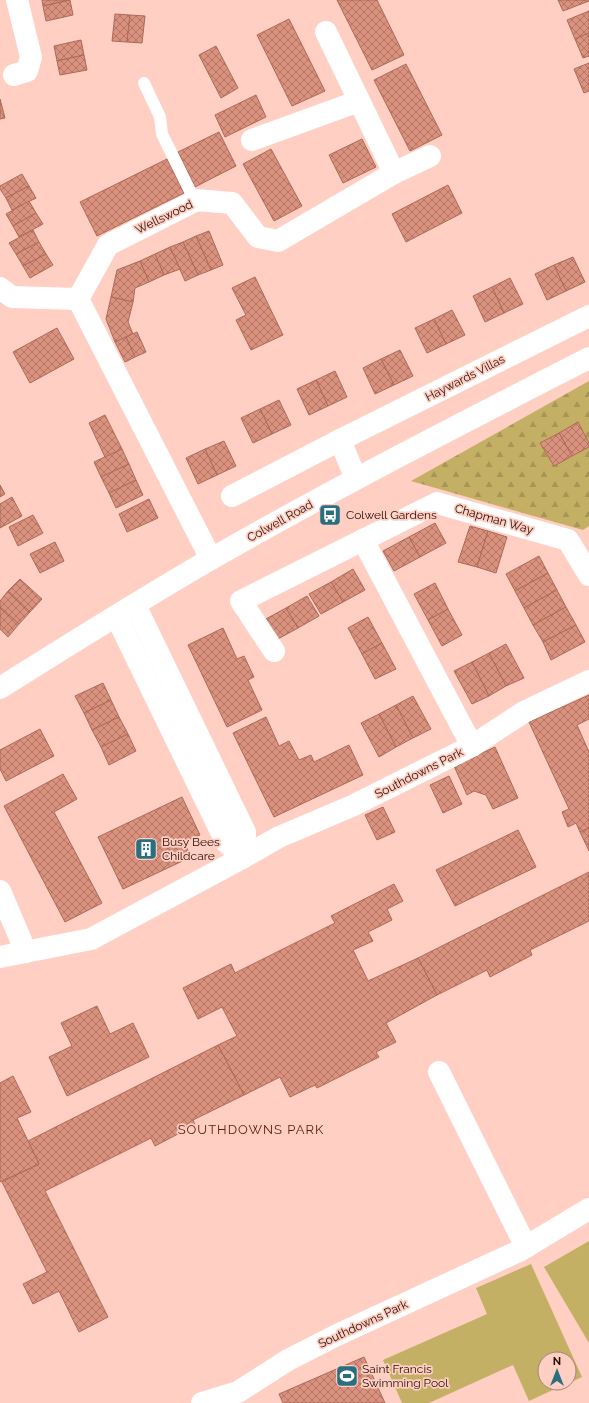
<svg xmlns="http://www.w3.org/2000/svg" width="589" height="1403" font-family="Raleway,sans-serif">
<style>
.forest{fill:url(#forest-firs)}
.pitch{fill:#c3b064}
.building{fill:url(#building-cross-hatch);stroke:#ae6957}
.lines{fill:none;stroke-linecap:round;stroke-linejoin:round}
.lane{stroke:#fff;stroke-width:12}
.street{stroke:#fff;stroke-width:22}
.secondary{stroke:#fff;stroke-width:22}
.labels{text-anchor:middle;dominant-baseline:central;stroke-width:3.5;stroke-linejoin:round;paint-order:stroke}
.street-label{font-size:12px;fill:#280e07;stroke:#fecfc2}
.poi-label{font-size:12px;fill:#280e07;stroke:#fecfc2;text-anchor:start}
.neighbourhood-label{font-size:13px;letter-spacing:1px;fill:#591c0c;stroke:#fecfc2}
</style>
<defs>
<pattern id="forest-firs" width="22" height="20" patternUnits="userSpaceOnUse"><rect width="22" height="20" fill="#c3b064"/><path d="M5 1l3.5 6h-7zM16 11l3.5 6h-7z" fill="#a89655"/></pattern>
<pattern id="building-cross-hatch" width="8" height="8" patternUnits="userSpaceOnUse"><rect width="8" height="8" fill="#da927e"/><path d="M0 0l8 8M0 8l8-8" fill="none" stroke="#b17665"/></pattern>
</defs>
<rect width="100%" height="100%" fill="#fecfc2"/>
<polygon class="forest" points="589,381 589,526 583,530 411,481"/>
<g class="pitch">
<polygon points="589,1241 589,1343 544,1267"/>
<polygon points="531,1264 582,1377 569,1383 569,1359 545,1359 545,1383 568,1383 529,1401 513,1365 429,1403 402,1403 383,1360 487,1314 476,1288"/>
</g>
<g class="building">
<polygon points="42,0 70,0 43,6"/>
<polygon points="70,0 73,15 46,21 43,6"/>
<polygon points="337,0 377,0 404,55 372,70"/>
<polygon points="558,0 589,0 589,1 563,11"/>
<polygon points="589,11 589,33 575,39 567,20"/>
<polygon points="115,14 130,15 127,42 112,41"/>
<polygon points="130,15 145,16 142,43 127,42"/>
<polygon points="289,19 325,91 292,106 257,35"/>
<polygon points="589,33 589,56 583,58 575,39"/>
<polygon points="81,40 84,55 57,61 54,46"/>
<polygon points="216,46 238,88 221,98 199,55"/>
<polygon points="84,55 87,70 60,75 57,61"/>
<polygon points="589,63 589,91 584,93 574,69"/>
<polygon points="406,64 442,135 410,151 374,80"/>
<polygon points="256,95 266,117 225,137 215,115"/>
<polygon points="0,99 5,118 0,119"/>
<polygon points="219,132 236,166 195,187 178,152"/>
<polygon points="362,139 376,167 343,183 329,155"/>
<polygon points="271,149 302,206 274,221 243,164"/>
<polygon points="167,159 184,193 97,236 80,202"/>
<polygon points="22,174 29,186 6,198 0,189 0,186"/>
<polygon points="448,185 462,213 406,242 392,214"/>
<polygon points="29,186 36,198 12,210 6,198"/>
<polygon points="29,201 36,213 13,226 6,214"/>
<polygon points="36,213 43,224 19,237 13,226"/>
<polygon points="33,230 39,242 16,254 9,243"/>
<polygon points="209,231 223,265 211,270 196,236"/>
<polygon points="196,236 211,270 198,275 183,242"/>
<polygon points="39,242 46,254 23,266 16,254"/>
<polygon points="183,242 198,275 185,281 170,247"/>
<polygon points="170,247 180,269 164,275 155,254"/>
<polygon points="46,254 53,265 30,278 23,266"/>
<polygon points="155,254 164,275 149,282 140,261"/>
<polygon points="573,257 585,282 566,291 554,265"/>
<polygon points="140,261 149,282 135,288 133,302 111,297 117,270"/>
<polygon points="554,265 566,291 547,300 535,274"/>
<polygon points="255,277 283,335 251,350 236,320 246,315 232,288"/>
<polygon points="510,278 523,304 504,313 492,287"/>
<polygon points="492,287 504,313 485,322 473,296"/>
<polygon points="111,297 133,302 128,322 133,334 115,342 106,319"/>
<polygon points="452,310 465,335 446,344 434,319"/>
<polygon points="434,319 446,344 427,353 415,328"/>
<polygon points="57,328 74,359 30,383 13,352"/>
<polygon points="137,332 146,352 135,357 126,337"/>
<polygon points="126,337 135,357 125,362 115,342"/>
<polygon points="400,350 413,376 394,385 381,359"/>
<polygon points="381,359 394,385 375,394 363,368"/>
<polygon points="335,371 347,397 328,406 316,380"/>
<polygon points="316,380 328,406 309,415 297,389"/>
<polygon points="279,400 291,425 272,434 260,409"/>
<polygon points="260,409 272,434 253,443 241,418"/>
<polygon points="105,415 122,449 105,457 89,423"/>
<polygon points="578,422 589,443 589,447 572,456 559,433"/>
<polygon points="559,433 572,456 554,466 540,443"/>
<polygon points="224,441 236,466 217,475 205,449"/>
<polygon points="122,449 129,464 101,477 94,462"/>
<polygon points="205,449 217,475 198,484 186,458"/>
<polygon points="129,464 136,480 109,493 101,477"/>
<polygon points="136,480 143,495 116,508 109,493"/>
<polygon points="0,485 5,494 0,497"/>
<polygon points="12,497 22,516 0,528 0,504"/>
<polygon points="149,499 158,518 127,532 119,514"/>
<polygon points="33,515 43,533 18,546 9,527"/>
<polygon points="435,523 446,543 420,557 409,537"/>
<polygon points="470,526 488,531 477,567 458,562"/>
<polygon points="488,531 507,537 496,573 477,567"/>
<polygon points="409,537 420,557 394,571 383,551"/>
<polygon points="55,542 64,561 40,573 30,554"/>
<polygon points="539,556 548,573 515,591 506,574"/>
<polygon points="353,569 365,590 343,602 331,582"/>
<polygon points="548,573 557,590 524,608 515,591"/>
<polygon points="20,579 42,599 30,612 8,591"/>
<polygon points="331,582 343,602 321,614 309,594"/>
<polygon points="435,583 448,609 428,620 414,594"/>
<polygon points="557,590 566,607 533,625 524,608"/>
<polygon points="8,591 30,612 19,624 0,607 0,601"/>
<polygon points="307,596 319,616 298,628 286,608"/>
<polygon points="0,607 19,624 8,637 0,629"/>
<polygon points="566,607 576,625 543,642 533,625"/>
<polygon points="286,608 298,628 276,640 264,620"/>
<polygon points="448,609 462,635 442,646 428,620"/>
<polygon points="368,617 382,643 362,654 348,628"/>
<polygon points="576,625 585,642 551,660 543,642"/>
<polygon points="223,628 237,659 244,656 254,677 248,680 262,710 227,727 188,645"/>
<polygon points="382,643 396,669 375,679 362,654"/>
<polygon points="506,644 524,678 506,686 489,653"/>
<polygon points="489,653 506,686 489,696 472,662"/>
<polygon points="472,662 489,696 472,704 454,671"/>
<polygon points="103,683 111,700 84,713 75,696"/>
<polygon points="589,695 589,719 577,725 589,752 589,828 580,832 576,823 568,827 562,812 569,809 529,722"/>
<polygon points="413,696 431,729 413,738 396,705"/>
<polygon points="111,700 119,717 92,730 84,713"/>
<polygon points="396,705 413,738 396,747 379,714"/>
<polygon points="379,714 396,747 379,757 361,723"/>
<polygon points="119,717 128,734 101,747 92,730"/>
<polygon points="266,717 279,746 289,741 299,760 311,755 314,762 349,745 363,775 274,817 233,733"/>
<polygon points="40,729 54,756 6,781 0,769 0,750"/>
<polygon points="128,734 136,751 109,765 101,747"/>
<polygon points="495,747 518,798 493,809 486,795 474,791 467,795 454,766"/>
<polygon points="63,774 77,799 54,812 102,903 65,922 4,806"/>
<polygon points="449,776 462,804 443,813 430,785"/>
<polygon points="182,797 200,835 184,842 191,857 123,889 98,837"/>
<polygon points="383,807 395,832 377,840 365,815"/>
<polygon points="589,828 589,851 580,832"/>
<polygon points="518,830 536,867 455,906 436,870"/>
<polygon points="589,872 589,921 530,950 532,955 490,977 487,970 437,995 418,958"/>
<polygon points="394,884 403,901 387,909 392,920 368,932 373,941 353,950 368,981 418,958 437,995 386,1023 396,1042 376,1052 379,1057 317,1088 315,1085 290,1097 280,1077 244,1095 218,1045 237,1036 222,1007 198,1019 183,988 231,964 235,973 335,923 331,916"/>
<polygon points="97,1006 110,1034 133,1023 149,1057 67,1096 49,1057 72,1046 61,1023"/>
<polygon points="218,1045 244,1095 193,1120 195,1125 155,1146 151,1138 45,1191 108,1317 79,1332 59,1291 33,1304 23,1284 47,1272 2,1182 39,1164 28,1141"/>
<polygon points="13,1076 31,1112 17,1118 39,1164 0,1182 0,1083"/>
<polygon points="364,1357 385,1403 283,1403 279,1394"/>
</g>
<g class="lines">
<polyline class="lane" points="144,83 160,117 162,134 195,201"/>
<g class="street">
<polyline points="326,32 394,173"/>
<polyline points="14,75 27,71 31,57 17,0"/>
<polyline points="252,140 359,101"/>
<polyline points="0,288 12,297 78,299"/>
<polyline points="78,299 108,245 197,200 232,203 258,237 278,241 394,173 430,156"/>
<polyline points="78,299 211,559"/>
<polyline points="340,440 356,479"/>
<polyline points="232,496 340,440 589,316"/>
<polyline points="363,540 472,746"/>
<polyline points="135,605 245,832 244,857"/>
<polyline points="116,616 226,842 244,857"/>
<polyline points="274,651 241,601 437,503 568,540 589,575"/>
<polyline points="0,891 26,952"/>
<polyline points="0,957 91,939 244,857 279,837 352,806 472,746 524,712 589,681"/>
<polyline points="439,1072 526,1247"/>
<polyline points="202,1403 238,1392 288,1360 337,1335 519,1251 589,1209"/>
</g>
<path class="secondary" d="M0,688c70,-44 140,-88 211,-129 124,-71 251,-136 378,-201"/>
</g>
<defs>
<g id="bus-square" transform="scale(1.15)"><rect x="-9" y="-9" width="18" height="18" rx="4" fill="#2a6f7f" stroke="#fecfc2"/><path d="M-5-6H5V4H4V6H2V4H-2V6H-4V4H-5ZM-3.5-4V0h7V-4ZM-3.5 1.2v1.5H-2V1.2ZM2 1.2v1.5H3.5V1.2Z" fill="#fff"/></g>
<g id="building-square" transform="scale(1.15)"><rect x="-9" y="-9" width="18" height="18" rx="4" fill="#2a6f7f" stroke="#fecfc2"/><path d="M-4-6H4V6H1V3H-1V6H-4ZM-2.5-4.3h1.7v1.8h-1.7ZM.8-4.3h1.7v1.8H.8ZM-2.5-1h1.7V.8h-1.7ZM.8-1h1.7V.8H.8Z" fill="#fff"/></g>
<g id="stadium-square" transform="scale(1.15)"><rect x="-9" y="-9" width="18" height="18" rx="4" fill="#2a6f7f" stroke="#fecfc2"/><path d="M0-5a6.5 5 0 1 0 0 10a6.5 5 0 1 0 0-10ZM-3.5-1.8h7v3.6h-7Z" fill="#fff"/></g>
</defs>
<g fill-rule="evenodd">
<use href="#bus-square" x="330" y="515"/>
<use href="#building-square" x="146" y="849"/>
<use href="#stadium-square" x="347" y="1376"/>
</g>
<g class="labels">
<g class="street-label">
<text transform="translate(164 217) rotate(-26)">Wellswood</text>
<text transform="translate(465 378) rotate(-27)">Haywards Villas</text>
<text transform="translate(494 519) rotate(16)">Chapman Way</text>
<text transform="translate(280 521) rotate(-29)">Colwell Road</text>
<text transform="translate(419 773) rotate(-27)">Southdowns Park</text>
<text transform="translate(363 1324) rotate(-25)">Southdowns Park</text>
</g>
<g class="poi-label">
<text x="346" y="515">Colwell Gardens</text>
<text x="162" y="842">Busy Bees<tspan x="162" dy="14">Childcare</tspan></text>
<text x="362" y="1369">Saint Francis<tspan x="362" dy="14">Swimming Pool</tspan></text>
</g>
<g class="neighbourhood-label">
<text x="251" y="1129">SOUTHDOWNS PARK</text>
</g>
</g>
<g transform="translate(557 1371)"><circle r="19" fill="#fecfc2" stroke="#a88277"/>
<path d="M0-3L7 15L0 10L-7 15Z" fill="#2a6f7f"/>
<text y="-6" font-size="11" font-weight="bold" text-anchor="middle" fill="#280e07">N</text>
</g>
</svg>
